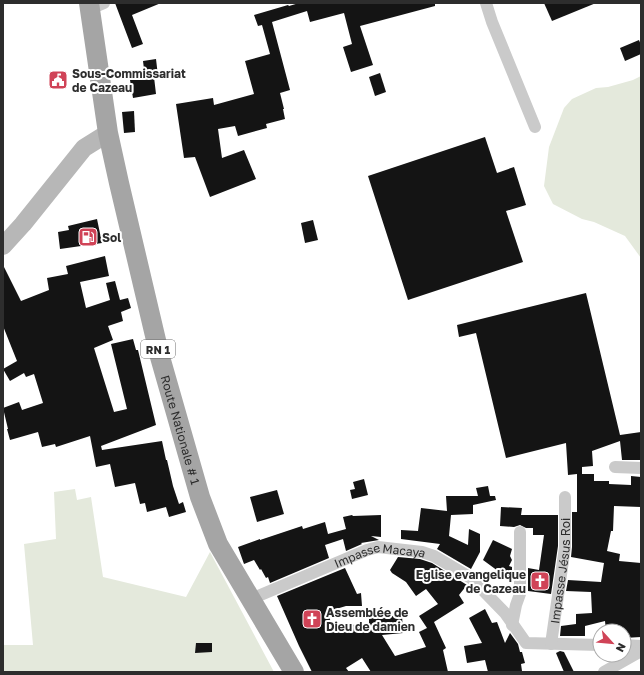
<svg xmlns="http://www.w3.org/2000/svg" width="644" height="675" font-family="'Golos Text',sans-serif">
<style>
.green{fill:#e4e9dc}
.building{fill:#141414}
.lines{fill:none;stroke-linecap:round;stroke-linejoin:round}
.minor{stroke:#cacaca;stroke-width:12}
.secondary{stroke:#b7b7b7;stroke-width:18}
.primary{stroke:#a5a5a5;stroke-width:20}
.labels{text-anchor:middle;dominant-baseline:central;stroke-width:4;stroke-linejoin:round;paint-order:stroke}
.shield{fill:#fff;stroke:#6c6c6c;stroke-width:1}
.shield-label{font-size:11px;font-weight:bold;fill:#2d2d2d}
.poi-label{font-size:12px;font-weight:bold;fill:#2d2d2d;stroke:#fff;text-anchor:start}
.street-label{font-size:12px;fill:#2d2d2d;stroke:#fff}
</style>
<rect width="100%" height="100%" fill="#fff"/>
<g class="green">
<polygon points="641,76 641,258 625,236 594,222 582,219 553,204 544,186 549,147 564,108 572,99 596,88 608,87 633,80"/>
<polygon points="75,489 77,500 91,497 103,577 186,597 210,552 274,672 3,672 3,645 33,645 24,544 56,539 54,492"/>
</g>
<g class="building">
<polygon points="115,3 161,3 132,15 143,44 132,48"/>
<polygon points="299,3 435,3 435,6 360,26 373,65 351,72 343,47 352,44 344,13 310,22 307,11 272,22 290,90 280,93 284,109 283,109 285,119 266,124 267,128 238,136 235,126 218,129 222,158 244,150 256,179 210,197 195,157 184,158 176,104 213,98 214,105 254,94 245,61 270,54 262,25 258,26 254,15 288,5 289,6"/>
<polygon points="544,3 596,3 552,21"/>
<polygon points="639,40 641,45 641,54 625,61 620,48"/>
<polygon points="156,59 158,76 154,77 156,94 133,98 130,80 145,77 143,61"/>
<polygon points="380,73 386,92 375,96 369,77"/>
<polygon points="134,111 135,132 124,133 122,112"/>
<polygon points="485,137 497,173 514,167 526,205 506,211 523,262 408,300 368,176"/>
<polygon points="97,219 102,243 60,249 58,232 69,230 68,226"/>
<polygon points="313,220 318,240 305,243 301,223"/>
<polygon points="105,256 109,276 80,282 86,308 110,300 106,283 115,281 120,300 128,298 131,308 121,312 123,321 108,326 113,340 94,348 114,412 127,409 111,344 133,339 136,350 138,350 156,425 101,446 102,450 162,441 166,460 167,460 173,486 179,504 183,502 186,512 169,517 166,507 147,512 145,503 140,504 135,483 115,487 110,464 96,467 90,436 56,447 55,444 42,447 38,432 10,440 7,429 8,429 3,408 19,402 22,410 43,403 34,374 26,377 24,373 10,381 3,369 17,361 3,326 3,265 21,301 49,290 47,278 68,274 66,266"/>
<polygon points="586,293 620,435 641,432 641,460 622,460 620,441 592,451 593,466 582,467 582,474 594,474 594,481 609,481 609,484 631,485 631,476 641,477 641,507 614,506 613,531 611,531 607,551 620,554 619,561 641,563 641,637 624,638 624,631 606,631 605,621 585,626 585,636 560,636 561,626 576,624 576,614 592,613 591,592 566,591 568,580 601,582 604,563 571,557 572,547 572,512 577,512 577,474 568,475 566,443 506,458 476,333 459,337 457,325"/>
<polygon points="364,479 368,495 352,499 350,490 355,489 353,482"/>
<polygon points="488,486 490,496 495,496 496,500 473,505 473,514 451,515 449,536 468,545 469,529 480,534 480,552 471,569 437,549 440,544 401,539 401,530 418,531 421,508 447,511 446,496 478,496 476,488"/>
<polygon points="277,490 284,514 257,522 250,497"/>
<polygon points="501,507 522,508 521,515 558,515 558,546 551,594 528,591 528,568 539,570 544,535 533,535 533,528 526,528 520,525 514,527 500,526"/>
<polygon points="352,515 353,516 381,515 381,537 371,536 379,540 361,543 362,544 346,551 343,539 325,545 329,558 270,583 268,577 266,578 261,569 260,570 254,560 244,564 238,547 260,539 260,540 302,526 303,529 325,522 328,534 346,529 343,517"/>
<polygon points="493,540 512,549 510,556 512,560 509,566 512,567 512,576 499,578 498,571 483,560"/>
<polygon points="398,557 420,559 432,563 467,585 459,595 464,603 434,622 446,648 443,650 448,672 371,672 362,658 346,668 349,672 312,672 299,646 277,596 345,568 357,594 361,593 362,606 346,606 326,612 334,627 369,623 369,618 402,615 403,633 382,635 395,656 426,647 419,632 427,628 419,616 438,604 426,589 416,596 406,582 392,573 390,570"/>
<polygon points="485,609 492,623 497,622 505,643 510,633 518,644 520,652 522,652 525,663 521,664 522,671 518,672 488,672 485,660 467,663 464,646 482,643 469,618"/>
<polygon points="196,643 212,643 212,652 195,653"/>
<polygon points="560,651 564,652 574,672 564,672 556,653"/>
</g>
<g class="lines">
<g class="minor">
<polyline points="486,3 492,22 535,127"/>
<polyline points="90,9 104,3"/>
<polyline points="615,467 641,468"/>
<path id="s1" d="M251,599l116,-49 11,-3 44,5 12,4 37,22 34,35 21,30 74,2"/>
<polyline points="512,625 516,605 520,594 520,532"/>
<path id="s2" d="M551,644l14,-97v-50"/>
<polyline points="624,645 641,646"/>
<polyline points="604,672 641,651"/>
</g>
<polyline class="secondary" points="3,246 23,224 84,148 108,133"/>
<path class="primary" id="s3" d="M89,3l19,130 11,50 41,174 40,140 18,47 76,128"/>
</g>
<defs>
<g id="civic-square" transform="scale(1)"><rect x="-9" y="-9" width="18" height="18" rx="4" fill="#d04357" stroke="#fff"/><path d="M-.6-6.5H3V-4.5H.6V-3L4-1V1h2V6H-6V1h2V-1L-.6-3ZM-1.2 2.5V6h2.4V2.5Z" fill="#fff"/></g>
<g id="fuel-square" transform="scale(1)"><rect x="-9" y="-9" width="18" height="18" rx="4" fill="#d04357" stroke="#fff"/><path d="M-5.5-6h7V0h2V4h1.3V-2.5L3-4.5l.8-.8L6-3V5H2.5V1h-1V6h-7ZM-4.2-4.7v3.2H.2V-4.7Z" fill="#fff"/></g>
<g id="church-square" transform="scale(1)"><rect x="-9" y="-9" width="18" height="18" rx="4" fill="#d04357" stroke="#fff"/><path d="M-1.2-6h2.4v3.5h3.3v2.4h-3.3V6h-2.4V-.1h-3.3v-2.4h3.3Z" fill="#fff"/></g>
</defs>
<g fill-rule="evenodd">
<use href="#civic-square" x="58" y="80"/>
<use href="#fuel-square" x="88" y="237"/>
<use href="#church-square" x="540" y="581"/>
<use href="#church-square" x="312" y="619"/>
</g>
<g class="labels">
<rect class="shield" x="141" y="340" width="34" height="18" rx="3"/>
<g class="shield-label">
<text x="158" y="349">RN 1</text>
</g>
<g class="poi-label">
<text x="72" y="73">Sous-Commissariat<tspan x="72" dy="14">de Cazeau</tspan></text>
<text x="102" y="237">Sol</text>
<text x="526" y="574" text-anchor="end">Eglise evangelique<tspan x="526" dy="14">de Cazeau</tspan></text>
<text x="326" y="612">Assemblée de<tspan x="326" dy="14">Dieu de damien</tspan></text>
</g>
<g class="street-label">
<text stroke="none"><textPath href="#s3" startOffset="437">Route Nationale # 1</textPath></text>
<text stroke="none"><textPath href="#s1" startOffset="138">Impasse Macaya</textPath></text>
<text stroke="none"><textPath href="#s2" startOffset="74">Impasse Jésus Roi</textPath></text>
</g>
</g>
<rect width="644" height="675" fill="none" stroke="#2d2d2d" stroke-width="8"/>
<g transform="translate(612 643) rotate(117)"><circle r="19" fill="#ffffff" stroke="#ababab"/>
<path d="M0-3L7 15L0 10L-7 15Z" fill="#d04357"/>
<text y="-6" font-size="11" font-weight="bold" text-anchor="middle" fill="#2d2d2d">N</text>
</g>
</svg>
